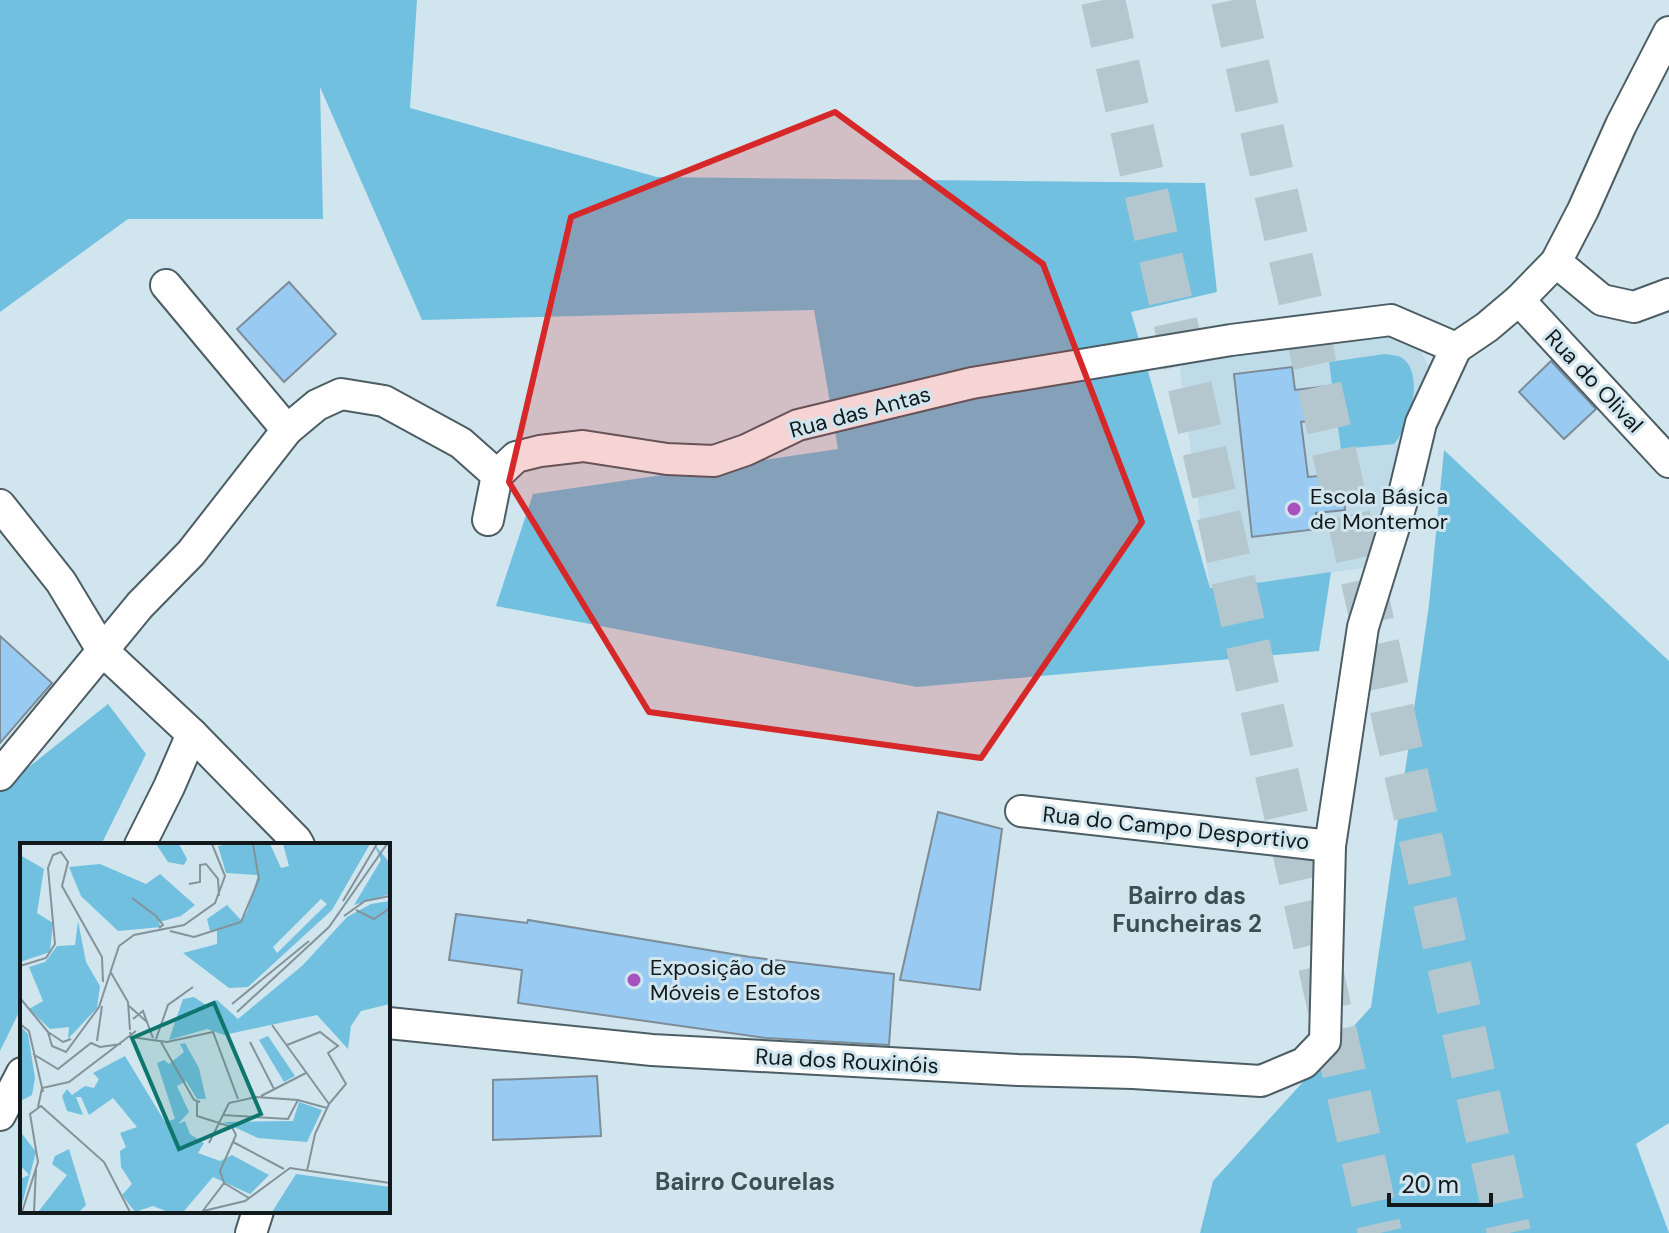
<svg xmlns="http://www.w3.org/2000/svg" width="1669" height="1233" font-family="'DM Sans',sans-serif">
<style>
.built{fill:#bedbe7}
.green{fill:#71c0df}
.building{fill:#99caf2;stroke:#7e8c98;stroke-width:2}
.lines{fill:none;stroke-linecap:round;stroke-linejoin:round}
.highway-tunnel{stroke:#b4c6ce;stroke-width:44;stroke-dasharray:44 22;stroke-linecap:butt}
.street-casing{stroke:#4c5d64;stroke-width:34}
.street{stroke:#fff;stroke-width:30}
.marked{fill:#d62828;fill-opacity:0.2;stroke:#d62828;stroke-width:6;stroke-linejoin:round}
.poi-dot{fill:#a852c0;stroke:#d0e5ed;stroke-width:3}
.labels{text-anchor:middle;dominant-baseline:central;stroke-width:6;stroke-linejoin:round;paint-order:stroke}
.street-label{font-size:22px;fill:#12191c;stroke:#d0e5ed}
.poi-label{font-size:22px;fill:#12191c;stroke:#d0e5ed;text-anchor:start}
.neighbourhood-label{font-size:24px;font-weight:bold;fill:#3d4e55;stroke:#d0e5ed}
.inset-road{fill:none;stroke:#849399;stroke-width:2}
.view{fill:#0f766e;fill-opacity:0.15;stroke:#0f766e;stroke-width:4}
.inset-edge{fill:none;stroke:#12191c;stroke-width:4}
</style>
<rect width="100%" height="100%" fill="#d0e5ed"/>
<polygon class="built" points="1391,334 1412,342 1422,353 1428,365 1431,379 1370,567 1223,588 1210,588 1180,372 1182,364 1191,361"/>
<g class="green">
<polygon points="0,0 417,0 410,108 657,177 1205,183 1217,292 1131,312 1210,588 1223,588 1331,572 1319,651 917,687 496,606 533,494 838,449 814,310 422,320 320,87 323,219 128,219 0,312"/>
<path d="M1385,354c4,1 9,1 13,2 24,9 16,53 7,71 -3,6 -7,12 -11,17l-53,5 -12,-87z"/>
<polygon points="1444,450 1669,661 1669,1123 1636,1144 1669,1233 1200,1233 1213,1181 1371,1007 1429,605"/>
<polygon points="108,704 146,754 101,845 22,845 22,1006 0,1051 0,790"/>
</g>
<g class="building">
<polygon points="289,282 336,334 284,382 237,329"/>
<polygon points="1551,361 1596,409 1564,439 1519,392"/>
<polygon points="1292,367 1295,390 1328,386 1331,419 1301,422 1308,477 1341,474 1345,510 1316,513 1318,529 1252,537 1234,374"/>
<polygon points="0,636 52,683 0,743"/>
<polygon points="938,812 1002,829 980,990 900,980"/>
<polygon points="456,914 527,923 528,920 750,957 894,974 889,1045 766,1038 518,1003 522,970 449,960"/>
<polygon points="597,1076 601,1136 493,1140 493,1080"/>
</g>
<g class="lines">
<g class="highway-tunnel">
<polyline points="1103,0 1380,1233"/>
<polyline points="1233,0 1509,1233"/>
</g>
<g class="street-casing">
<g id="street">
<polyline points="1556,262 1602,300 1634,307 1669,294"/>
<polyline points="166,285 287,430"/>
<polyline points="1519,300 1669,462"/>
<polyline points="1456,348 1487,327 1519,300 1556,262 1583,210 1621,125 1669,32"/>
<polyline points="0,505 61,582 102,650 192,734 169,787 140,845"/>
<polyline points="488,520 497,475 516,457 540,451 583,446 667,459 714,461 746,450 798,425 972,383 1231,340 1391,320 1456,348"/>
<polyline points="192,734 296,840 299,845"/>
<polyline points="0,775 140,605 191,553 287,430 317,405 341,394 384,401 461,443 497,475"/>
<polyline points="1021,811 1330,846"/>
<polyline points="388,1023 652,1050 1018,1070 1133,1073 1261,1081 1304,1063 1325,1041 1330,846 1363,627 1403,498 1421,423 1456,348"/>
<polyline points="0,1115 22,1073"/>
<polyline points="251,1233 258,1211"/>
</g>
</g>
<use href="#street" class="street"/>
</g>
<path class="marked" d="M835,112l208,152 99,258 -161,236 -332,-46 -140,-230 62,-265z"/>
<g class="poi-dot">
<circle cx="1294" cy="509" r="8"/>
<circle cx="634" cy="980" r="8"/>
</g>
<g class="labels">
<g class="street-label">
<text transform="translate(1594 381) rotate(47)">Rua do Olival</text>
<text transform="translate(860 412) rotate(-15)">Rua das Antas</text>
<text transform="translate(1176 828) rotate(6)">Rua do Campo Desportivo</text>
<text transform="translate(847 1061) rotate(3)">Rua dos Rouxinóis</text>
</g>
<g class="poi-label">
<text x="1310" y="496">Escola Básica<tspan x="1310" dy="25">de Montemor</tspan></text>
<text x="650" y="967">Exposição de<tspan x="650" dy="25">Móveis e Estofos</tspan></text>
</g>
<g class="neighbourhood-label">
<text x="1187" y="895">Bairro das<tspan x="1187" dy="28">Funcheiras 2</tspan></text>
<text x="745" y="1181">Bairro Courelas</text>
</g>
</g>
<g transform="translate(20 843)">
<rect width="370" height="370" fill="#d0e5ed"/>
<path d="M136,1h23l8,15 -3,6 -16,-3zM209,1h41l11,24 8,-2 -6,-22h87l-38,66 -84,77 -19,1 -46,-35 34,-9v-14l-7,1 -3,-12 20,-14 14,15 6,-8 11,-37 -32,-2 -8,-27zM301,56l6,5 -50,49 -4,-6zM354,1l16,19v31l-36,11 27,-45zM0,12l24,14 -7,44 16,10 -3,29 -30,10zM80,21l46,20 14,-10 35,31 -14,11 -22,6 2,5 -43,4 -37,-35 -12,-29zM370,58v103l-29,7 -10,15 -3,23 -31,-34 -93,20 -17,-6 -38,11 14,-41 11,-2 15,10 8,-7 21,19 65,-54 44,-48 24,-13zM58,78l8,41 14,24 -3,22 -29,31 1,-12 -19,2 -21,-20 14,-8 -14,-34 16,-5 12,-16 18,-1zM0,183l8,8 7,44 -3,17 -12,6zM248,193l27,40 -11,6 -25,-42zM165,200l14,25 7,31h-9l-11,-18 -9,5 12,26 -11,12 7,-3 5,13 14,9 -6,10 22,8 12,-6 37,20 -19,19 -37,-17 -29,34 -16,1 -15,-6 -18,6 -13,-17 10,-11 -11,-17 -1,-16 6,-4 -6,-14 17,-6 -24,-29 -24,17 -8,-18h-5l7,18 -16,-4 -5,-15 5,-7 5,6 13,-9 9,2 5,-9 -6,-6 32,-17 40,66 10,-3 -18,-56 7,-3 5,4 15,-12 -4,-8zM279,259l23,8 -15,32 -49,-4 -35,-16 70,-1zM0,288l16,21 -16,60v-33l9,-4 -9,-10zM49,306l17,56 -7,7h-41l29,-37 -15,-11 3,-8zM276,331l94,13v25h-118z" fill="#71c0df" fill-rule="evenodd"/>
<path class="inset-road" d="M169,41l11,-2v-17l6,-1 12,15 1,17M112,55l24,18 7,9 -4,3M323,58l34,-57M336,67l18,9 16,-11M324,73l21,-15 25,-5M150,88l24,6 47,-15 18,-43 -6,-35M0,123l26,-8 9,-14 -7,-76 5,-13 8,-3 7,10 -6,24 40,71 1,25M90,128l18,31 2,28M0,155l28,34M212,161l77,-63M109,163l18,16 6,16M217,169l92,-85 58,-83M113,176l10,-8 4,11M0,181l9,7 14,61M252,182l57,79 -14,30 -8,37M110,189l1,5 36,5 46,-10 25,67M51,196l-8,3 -15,-10 4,14 14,6 33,-45 20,-61 15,-11 50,-10 31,-22 10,-27 -13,-32M136,196l12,-34 25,-18M77,198l5,-35M141,199l33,58 6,2M230,199l24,47M267,202l33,-13 18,14 -10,7 18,31 -17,20M13,211l25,15 33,-26 9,4 21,-3M241,253l45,-23M177,259v14l35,11 4,8 -16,36 4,12 -22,29M18,264l4,-19 27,-6 67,-51M203,272l6,-12 27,-6 42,3 29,8M213,299l51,27M189,300l14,-28 65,4 10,-19M204,340l25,15M2,369l16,-50 -8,-48 11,-8 63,56 26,50M14,369l2,-43M179,369l46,-11 45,-33 100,15"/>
<path class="view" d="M194,160l47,111 -82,35 -47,-111z"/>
<rect width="370" height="370" class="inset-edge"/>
</g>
<path d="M1389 1193v12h102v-12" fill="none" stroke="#12191c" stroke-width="4"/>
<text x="1401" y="1193" font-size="24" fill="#12191c" stroke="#d0e5ed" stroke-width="6" paint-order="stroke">20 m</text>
</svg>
